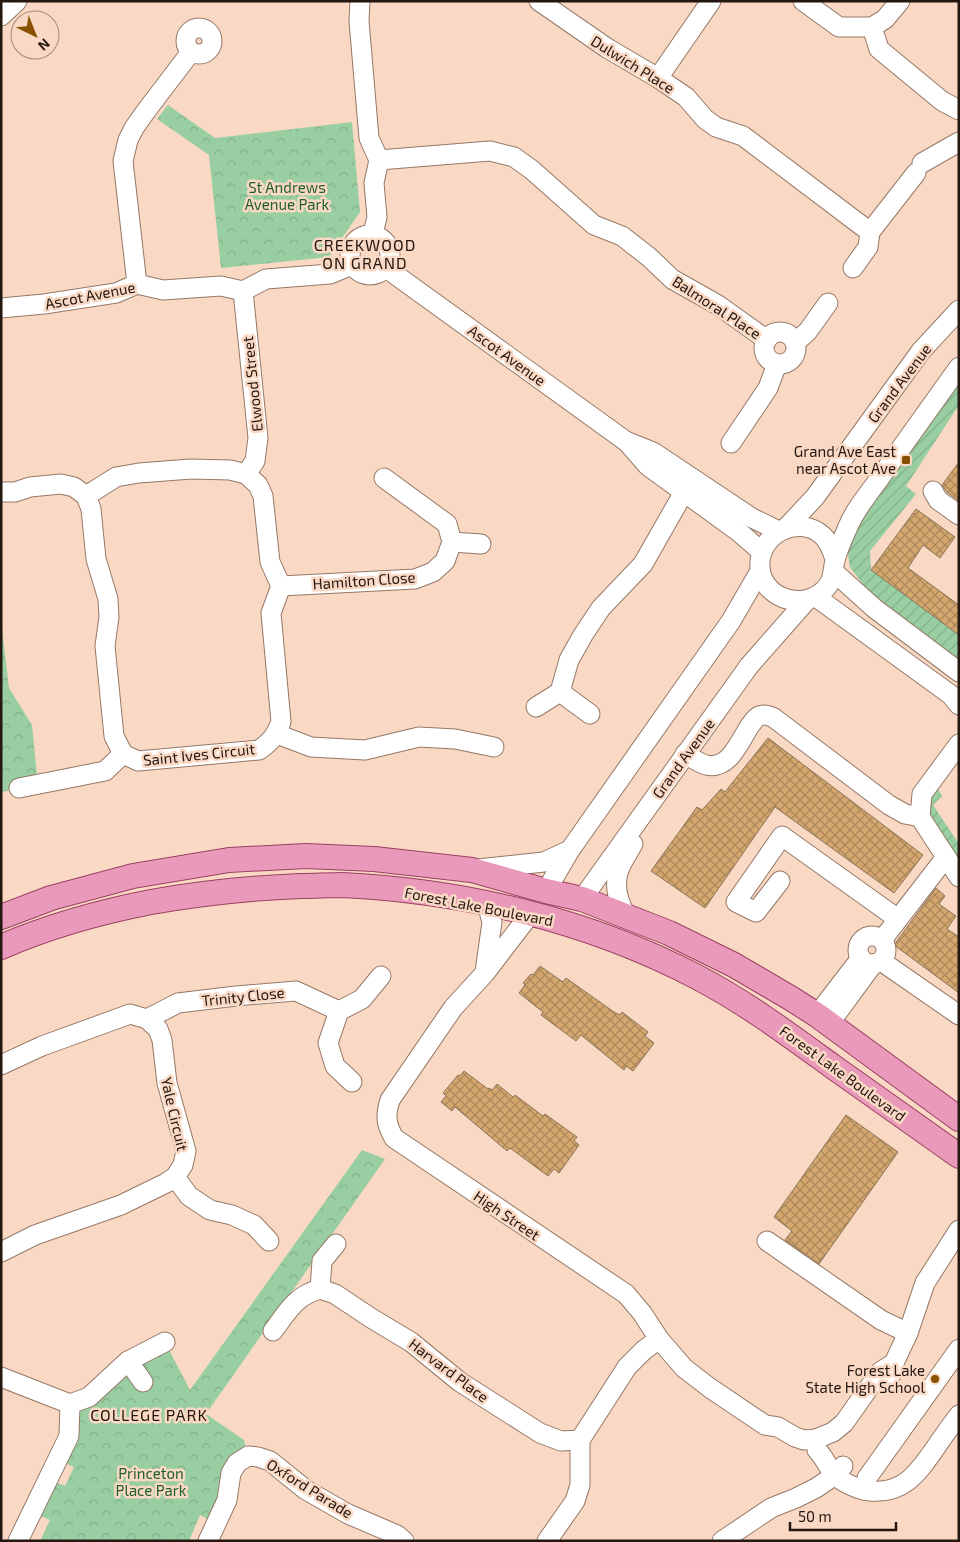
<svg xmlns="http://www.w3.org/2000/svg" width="960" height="1542" font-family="'Exo 2',sans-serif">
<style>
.park{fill:url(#park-crowns);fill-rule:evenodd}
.garden{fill:url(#garden-furrows)}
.building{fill:url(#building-cross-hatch);stroke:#8a755b}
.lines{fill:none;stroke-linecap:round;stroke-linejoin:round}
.minor-casing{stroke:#957866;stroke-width:21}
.major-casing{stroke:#9a4061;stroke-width:26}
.minor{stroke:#fff;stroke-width:19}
.major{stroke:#e99abb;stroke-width:24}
.poi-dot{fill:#875200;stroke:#fad9c4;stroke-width:2}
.labels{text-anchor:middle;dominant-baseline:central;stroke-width:5;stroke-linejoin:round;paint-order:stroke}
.street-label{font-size:15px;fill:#231710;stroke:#fad9c4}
.park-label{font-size:15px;fill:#1f5e32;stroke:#fad9c4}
.poi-label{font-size:15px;fill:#231710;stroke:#fad9c4;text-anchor:end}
.neighbourhood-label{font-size:16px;letter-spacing:1px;fill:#231710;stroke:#fad9c4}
</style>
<defs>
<pattern id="park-crowns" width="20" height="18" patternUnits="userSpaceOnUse" patternTransform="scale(1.25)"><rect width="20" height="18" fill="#98cea2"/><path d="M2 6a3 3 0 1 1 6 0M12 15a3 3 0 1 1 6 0" fill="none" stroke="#83b08a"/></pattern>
<pattern id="garden-furrows" width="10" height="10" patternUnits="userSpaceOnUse" patternTransform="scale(1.25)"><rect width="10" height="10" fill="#98cea2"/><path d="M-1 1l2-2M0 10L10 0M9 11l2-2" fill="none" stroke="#83b08a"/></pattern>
<pattern id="building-cross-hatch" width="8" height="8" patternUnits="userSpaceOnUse" patternTransform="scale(1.25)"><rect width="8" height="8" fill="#d4a76e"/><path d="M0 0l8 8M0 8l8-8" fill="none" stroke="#ac8759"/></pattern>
</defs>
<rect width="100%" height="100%" fill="#fad9c4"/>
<g class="park">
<polygon points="168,105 215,138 352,122 360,212 329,257 221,268 209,155 157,119"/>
<polygon points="1,620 9,688 32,725 38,786 1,792"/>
<path d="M362,1150l23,9 -179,255 38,26 4,16 -36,65 -12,-6 -11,26h-149l10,-21 -14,-6 -10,24 7,3h-15l51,-105 1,-32 95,-62 25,48zM60,1461l14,6 -9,19 -14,-6z"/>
</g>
<g class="garden">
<polygon points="959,380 959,405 906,486 916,494 870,551 871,570 959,635 959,661 874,599 850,567 847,549 861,519"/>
<polygon points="937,787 942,796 933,805 959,844 959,865 931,822 926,807"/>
</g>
<g class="building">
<polygon points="959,462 959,501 947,492 942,485"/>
<polygon points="916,509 955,537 940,558 923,545 908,568 959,605 959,635 871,570"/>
<polygon points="768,738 923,855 894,893 775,807 705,908 651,871 697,807 702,810 721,789 725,792"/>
<polygon points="936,888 945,896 939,904 956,916 947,929 959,937 959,993 894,945"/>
<polygon points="540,966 563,982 566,978 614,1012 620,1015 622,1012 648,1032 645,1036 654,1043 633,1071 626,1066 624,1070 581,1035 576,1041 541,1015 543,1012 519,993 525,985 523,983 531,974 533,975"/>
<polygon points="464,1071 488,1089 489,1088 492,1090 497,1084 513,1097 515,1095 543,1116 545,1114 577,1137 574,1141 579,1145 559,1173 554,1169 548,1176 510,1148 507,1151 455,1107 452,1111 441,1102 446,1096 443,1093 458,1075 460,1076"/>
<polygon points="846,1115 898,1152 819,1264 785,1240 792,1231 774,1217"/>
</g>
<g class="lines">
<g class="minor-casing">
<g id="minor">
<polyline points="360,1 359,21 369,138 379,160 374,183 377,217 373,234"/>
<polyline points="539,1 607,48 658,78 686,97 705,119 716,127 743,136 870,232"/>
<polyline points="803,1 839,27 872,27 885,19 900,1"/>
<polyline points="1,16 17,1"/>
<polyline points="872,27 879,49 942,101 959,110"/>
<circle cx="199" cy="41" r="13"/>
<polyline points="658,78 711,1"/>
<polyline points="379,160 490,151 514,157 532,170 594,225 622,236 649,257 672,279 718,305 767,340"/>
<polyline points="922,163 959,142"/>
<circle cx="370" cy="255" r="20"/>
<polyline points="386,268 627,442 648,466 739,532 762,552"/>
<polyline points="853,268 868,247 870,232 916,173"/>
<polyline points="137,284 123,161 128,140 134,128 146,111 191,52"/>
<polyline points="243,291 258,438 255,461 246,474"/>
<polyline points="1,308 44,304 116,293 137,284 163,290 221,286 243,291 266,279 330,274 352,265"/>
<circle cx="780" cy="348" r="16"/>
<polyline points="795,343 808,331 828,303"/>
<polyline points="628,442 653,452 752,518 779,531"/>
<polyline points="731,443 768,388 777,364"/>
<polyline points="933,491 938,500 959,515"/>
<path d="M1,492h14l15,-5 31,-3 13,3 12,9 5,13 5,50 12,40 1,18 -4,29 9,90 9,18 15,7 121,-11c12,-8 17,-15 22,-28l-10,-109 10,-27 -11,-24 -7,-66 -5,-11 -12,-11 -16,-4 -39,-1 -52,4 -23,4 -30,19"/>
<polyline points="786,528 815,497 921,351 959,310"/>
<polyline points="452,542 481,544"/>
<path d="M835,559c-3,-8 -5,-16 -12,-23 -25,-23 -66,-1 -63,32 3,30 41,43 63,23 13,-12 8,-20 13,-34 3,-10 7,-19 11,-28 8,-21 25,-39 37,-57 25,-35 50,-70 75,-105"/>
<polyline points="834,572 874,608 959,672"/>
<polyline points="281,586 415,579 433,572 445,561 452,542 447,524 384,478"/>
<polyline points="816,597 951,695 959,705"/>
<polyline points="560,692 569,660 583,635 601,608 643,564 692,478"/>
<polyline points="536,707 560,692 590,714"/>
<polyline points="277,734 311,747 365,750 419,737 455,739 494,747"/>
<polyline points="959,744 922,794 920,817 959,877"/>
<path d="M685,754c7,4 14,9 21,11 23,5 33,-22 43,-38 3,-4 6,-9 10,-11 5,-2 11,0 15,2l115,87 16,9 15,3"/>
<polyline points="19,788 105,771 123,754"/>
<polyline points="478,869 544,862 570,850"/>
<polyline points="780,881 756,912 736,902 782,836 898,919"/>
<polyline points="546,891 570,850 731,621 760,571"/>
<polyline points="582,899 749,666 807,600"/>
<path d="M531,913l-46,60 -32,35 -63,92c-5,16 -4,24 4,38l232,156 16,19 17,26 25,29 26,20 55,37 13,2 17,10 9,3 12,-1 17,-7 11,-9 36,-51 14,-9"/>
<path d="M627,916c-8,-11 -13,-28 -9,-43 2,-9 10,-20 15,-29"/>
<circle cx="872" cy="950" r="14"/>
<polyline points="882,940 946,857"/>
<polyline points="881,961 959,1015"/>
<polyline points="485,972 492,922 487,904"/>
<polyline points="817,1015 861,958"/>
<polyline points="147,1019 178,1003 236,996 296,991 339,1011"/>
<polyline points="829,1024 873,964"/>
<polyline points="1,1065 42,1046 130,1014 147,1019 158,1029 162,1040 167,1083 186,1151 183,1165 175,1177 166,1183 121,1205 35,1235 1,1252"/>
<polyline points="352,1082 335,1066 328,1043 339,1011 362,999 381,976"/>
<polyline points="175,1177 189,1196 210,1210 232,1215 254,1225 269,1241"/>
<polyline points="767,1241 881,1320 908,1333"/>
<polyline points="320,1289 335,1294 371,1318 411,1342 460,1382 540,1433 561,1441 580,1440"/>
<path d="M273,1331c15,-20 22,-35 47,-42l2,-28 14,-17"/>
<polyline points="128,1361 143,1382"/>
<polyline points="891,1375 894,1363 908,1333 925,1283 959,1230"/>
<polyline points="1,1377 70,1404"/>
<path d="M817,1450c8,8 11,18 18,25 8,8 24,15 35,16 33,3 47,-17 64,-41 8,-12 16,-23 25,-35"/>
<polyline points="864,1490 867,1478 959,1349"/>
<polyline points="18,1541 69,1436 70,1404 89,1397 128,1361 165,1342"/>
<polyline points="208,1541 227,1500 231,1473 237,1463 248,1456 258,1457 270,1461 306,1490 348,1514 397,1535 404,1541"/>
<polyline points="547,1541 575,1501 580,1485 580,1440 627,1367 644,1350 659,1339"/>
<polyline points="722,1541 771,1508 796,1498 816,1488 835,1475 843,1466"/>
</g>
</g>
<g class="major-casing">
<g id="major">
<polyline points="1,917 51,898 133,876 229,860 306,856 374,859 472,870 546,891 582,899 669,933 734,965 792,999 817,1015 959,1119"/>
<path d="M1,947c48,-21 99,-35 150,-45 50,-9 99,-14 149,-16 14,0 28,-1 42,-1 123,6 246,35 355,92 48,25 91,57 135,89 42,30 84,60 127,90"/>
</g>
</g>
<use href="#minor" class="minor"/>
<use href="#major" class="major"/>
</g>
<g class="poi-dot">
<rect x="901" y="455" width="10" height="10" rx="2.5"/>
<circle cx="935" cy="1379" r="5"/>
</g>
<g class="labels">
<g class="street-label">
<text transform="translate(633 64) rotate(32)">Dulwich Place</text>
<text transform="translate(90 295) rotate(-11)">Ascot Avenue</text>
<text transform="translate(717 307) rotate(33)">Balmoral Place</text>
<text transform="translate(507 355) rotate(36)">Ascot Avenue</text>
<text transform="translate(899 383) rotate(-53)">Grand Avenue</text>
<text transform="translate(252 384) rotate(-96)">Elwood Street</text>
<text transform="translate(364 580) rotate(-4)">Hamilton Close</text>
<text transform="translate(199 754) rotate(-6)">Saint Ives Circuit</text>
<text transform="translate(683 758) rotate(-54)">Grand Avenue</text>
<text transform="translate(479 906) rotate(11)">Forest Lake Boulevard</text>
<text transform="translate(243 996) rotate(-6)">Trinity Close</text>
<text transform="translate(843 1073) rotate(36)">Forest Lake Boulevard</text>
<text transform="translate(175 1114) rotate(77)">Yale Circuit</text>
<text transform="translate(507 1215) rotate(34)">High Street</text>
<text transform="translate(449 1370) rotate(37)">Harvard Place</text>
<text transform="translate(310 1488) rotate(32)">Oxford Parade</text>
</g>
<g class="park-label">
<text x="287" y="187">St Andrews<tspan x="287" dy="17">Avenue Park</tspan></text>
<text x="151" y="1473">Princeton<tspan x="151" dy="17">Place Park</tspan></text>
</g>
<g class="poi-label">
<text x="896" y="451">Grand Ave East<tspan x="896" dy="17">near Ascot Ave</tspan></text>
<text x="925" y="1370">Forest Lake<tspan x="925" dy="17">State High School</tspan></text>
</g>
<g class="neighbourhood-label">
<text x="365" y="244">CREEKWOOD<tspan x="365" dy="18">ON GRAND</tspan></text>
<text x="149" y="1414">COLLEGE PARK</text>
</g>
</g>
<rect width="960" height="1542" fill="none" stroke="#231710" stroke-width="5"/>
<g transform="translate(35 35) rotate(137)"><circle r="24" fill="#fad9c4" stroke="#a48b7c"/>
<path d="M0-4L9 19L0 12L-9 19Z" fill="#875200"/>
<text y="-8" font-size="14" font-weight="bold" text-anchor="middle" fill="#231710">N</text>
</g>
<path d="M790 1522v8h106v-8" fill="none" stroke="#231710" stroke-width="2.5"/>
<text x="798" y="1522" font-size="15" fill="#231710" stroke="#fad9c4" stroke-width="4" paint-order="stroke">50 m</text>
</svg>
